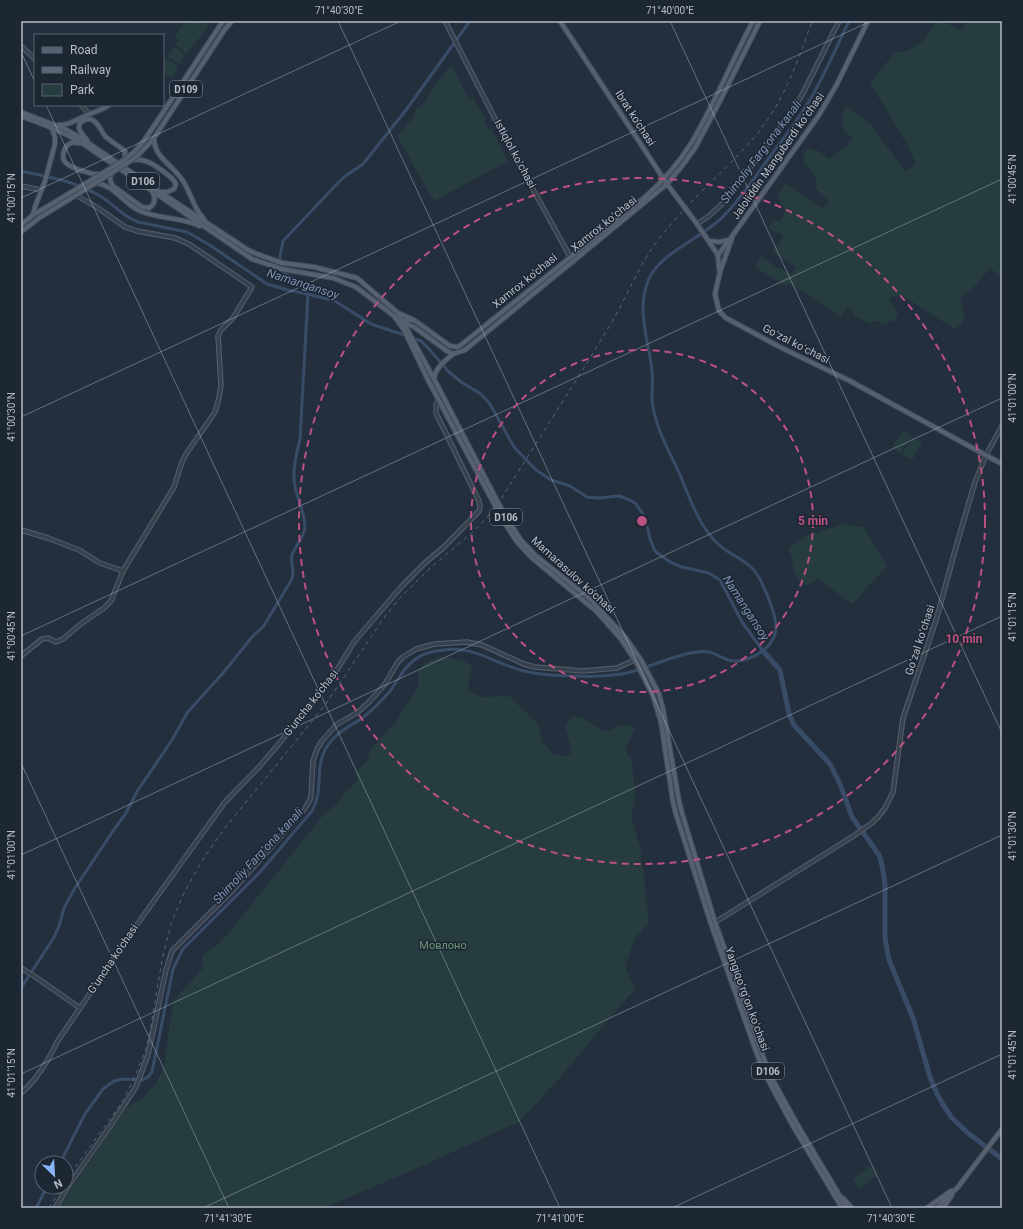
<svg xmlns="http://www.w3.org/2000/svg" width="1023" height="1229" font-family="Roboto,sans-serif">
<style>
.green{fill:#263c3f}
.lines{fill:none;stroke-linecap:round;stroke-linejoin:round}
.canal{stroke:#394c67;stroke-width:3}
.river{stroke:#394c67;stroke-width:5}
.minor-casing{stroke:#565f6c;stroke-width:5.5}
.major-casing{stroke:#414a57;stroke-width:6}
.minor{stroke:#38414e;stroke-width:3.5}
.major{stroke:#56606e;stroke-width:4}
.rail{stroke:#5a6575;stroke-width:1;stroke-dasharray:4 4;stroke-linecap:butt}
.major-bridge-casing{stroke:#414a57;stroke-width:6;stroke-linecap:butt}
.major-bridge{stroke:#56606e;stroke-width:4}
.ticks{fill:none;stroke:#b4bcc9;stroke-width:1;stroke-opacity:0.45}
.ring{fill:none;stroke:#bd5182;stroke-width:2;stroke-dasharray:7 5}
.labels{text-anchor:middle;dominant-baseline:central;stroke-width:3;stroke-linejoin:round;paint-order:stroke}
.shield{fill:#1d2633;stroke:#878f9c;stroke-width:1}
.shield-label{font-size:10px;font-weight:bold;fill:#b4bcc9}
.street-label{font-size:11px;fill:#b4bcc9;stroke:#1d2633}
.park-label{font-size:11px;fill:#6b9a76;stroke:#1d2633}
.water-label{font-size:12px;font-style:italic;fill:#7c92b1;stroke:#1d2633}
.centre{fill:#bd5182;stroke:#1d2633;stroke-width:2}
.ring-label{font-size:12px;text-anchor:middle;font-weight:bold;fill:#bd5182;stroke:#1d2633;stroke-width:3;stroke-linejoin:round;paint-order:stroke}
.neatline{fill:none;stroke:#b4bcc9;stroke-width:1.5}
.ticks-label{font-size:10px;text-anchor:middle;fill:#b4bcc9}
</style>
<rect width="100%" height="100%" fill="#242f3e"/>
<g class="green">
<polygon points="187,21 204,21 209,26 186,54 175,44 179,40 174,36"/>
<polygon points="937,21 942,21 961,30 968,21 1002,21 1002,273 1000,276 990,268 974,287 960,298 962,303 962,310 965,318 959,326 958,325 956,330 903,296 896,295 889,299 898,314 894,322 890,320 887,324 884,323 883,324 877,321 876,322 874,321 870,324 854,316 854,314 851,312 852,310 847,308 841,317 806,294 788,284 786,286 755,267 761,256 774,265 774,266 786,272 793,274 796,267 772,252 784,236 768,228 774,220 780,222 786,210 783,208 784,207 780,204 781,202 779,201 778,194 786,183 822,208 828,203 828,200 815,188 817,184 815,177 803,161 805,157 803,155 808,148 815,151 817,150 829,159 845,147 853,138 843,131 842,115 846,106 872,125 881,139 906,171 916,163 912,156 906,141 903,138 870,83 895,52 907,51 923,41"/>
<polygon points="175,46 185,55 179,64 167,56"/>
<polygon points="167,58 178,67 172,78 163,72 163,62"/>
<polygon points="451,65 469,99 473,97 485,119 484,122 488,129 491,129 508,161 434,201 397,136 416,115 414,113 419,107 420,108 429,96 429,94"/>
<polygon points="903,430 912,436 900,453 892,447"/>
<polygon points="913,437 922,443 912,460 902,454"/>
<polygon points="844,524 864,527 887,566 852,604 818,579 807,585 802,585 795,573 791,555 788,548 808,535"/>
<polygon points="439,657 461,660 472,666 468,689 481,697 509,696 538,724 543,743 553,754 567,756 572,752 565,726 573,716 581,717 605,732 619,726 632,725 635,729 625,750 632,760 635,797 631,817 642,854 641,861 643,870 649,923 636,937 625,966 635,990 628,997 557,1081 519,1122 415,1169 324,1208 58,1208 127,1107 142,1099 157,1082 164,1067 173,1001 203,968 202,956 216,946 230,931 324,814 336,805 347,790 350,789 358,779 354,774 369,758 369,752 372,747 396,722 400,715 418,687 418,671 425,663"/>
<polygon points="870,1166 877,1175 860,1189 853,1179"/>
</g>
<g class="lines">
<g class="canal">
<path d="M21,171c28,6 54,10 79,25 14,8 22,20 38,26l49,10 21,12 59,40 20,6 21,4 27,7 36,23 36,12"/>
<polyline points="305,294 300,282 285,274 280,265 280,256 283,241 336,185 344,177 363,164 406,110 470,21"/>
<polyline points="412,338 421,341 427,347 449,372 461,382 481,394 490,404 514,447 536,470 551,480 570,486 587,497 598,498 619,496 630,500 636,504 645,517 650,539 655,551 660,555 670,562 682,567 709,573 720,580 742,622 763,651"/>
<path d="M21,988l32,-49 6,-13 5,-18 11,-20 38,-57 13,-18 12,-23 34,-50 15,-27 36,-40 29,-36 11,-10 29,-48c3,-8 -2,-16 0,-24 3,-10 13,-18 13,-28 0,-12 -6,-25 -9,-36 -5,-18 0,-35 4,-52l8,-145"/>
<path d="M60,1163l25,-49 18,-25 11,-8 9,-2 20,1 5,-3 4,-5 21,-103 10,-20 77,-77 52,-61c12,-20 2,-42 14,-63 8,-14 22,-21 35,-29 7,-5 13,-11 19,-17 5,-5 10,-10 13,-15 6,-9 11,-19 20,-26 7,-6 15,-9 24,-10 35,-8 55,12 87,20 17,4 35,5 52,5 15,1 31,0 46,-2 26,-5 49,-19 75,-22 17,-2 17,3 31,8 14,4 32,-5 41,-15 5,-6 7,-11 7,-18 0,-14 -15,-51 -25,-60 -8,-7 -18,-12 -27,-18 -7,-5 -13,-12 -18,-19 -11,-16 -18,-35 -25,-53 -11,-25 -28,-52 -29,-80 0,-8 1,-17 0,-26 -3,-29 -16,-60 -4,-90 9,-24 44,-39 64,-55 7,-5 13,-11 19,-18 16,-18 29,-38 43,-57 12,-16 24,-31 34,-48 16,-26 28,-55 41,-82"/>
<polyline points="36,1208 47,1187"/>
</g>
<polyline class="river" points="763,651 780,670 789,714 794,725 830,764 840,784 852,817 879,855 882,865 885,884 885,938 889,960 913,1018 930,1077 937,1094 944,1106 952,1118 968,1133 1002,1159"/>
<g class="minor-casing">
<g id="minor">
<polyline points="445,21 507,142 573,262"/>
<polyline points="21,46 35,59"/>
<polyline points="81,105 89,114"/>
<polyline points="21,186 41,190"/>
<polyline points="700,222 709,216 723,203 787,119 802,95 839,21"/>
<polyline points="21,530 48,538 79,550 100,563 123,571"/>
<polyline points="21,656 42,639 48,638 56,642 63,639 82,623 104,608 111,601 123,571 174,487 182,462 186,454 215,412 219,398 221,386 218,336 221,330 233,318 252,287 189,244 175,238 137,231 125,227 98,208 76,195"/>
<polyline points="714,923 852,837 872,823 879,816 885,808 893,792 903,718 937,617 956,547 975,482 986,455 1002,426"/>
<polyline points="21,968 34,976 80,1008"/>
<path d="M21,1093c14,-11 29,-35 36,-51l76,-112 92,-128 35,-36 33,-39 39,-49 22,-36 47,-55 26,-26 16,-13 36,-37 1,-4 -1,-6 -43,-88v-9l5,-5"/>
<polyline points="55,1208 69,1185 111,1125 136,1087 148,1055 166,970 172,951 234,889 304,810 310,800 311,796 313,761 317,749 322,741 336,725 358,712 370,701 385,684 398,662 403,657 416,649 435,644 467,642 482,645 524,664 535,667 583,671 617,668 637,659"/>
</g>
</g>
<g class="major-casing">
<g id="major">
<polyline points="560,21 667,184 697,224 718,255 719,269"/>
<polyline points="21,112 65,129 81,138 160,192 248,250 257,254 282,263 314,267 357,278 398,313 434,379 505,516 521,540 535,555 590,599 625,637 641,660 659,694 663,709 679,801 682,813 715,922 769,1073 797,1124 847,1208"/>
<path d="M21,116c21,8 42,15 61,27l170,116 30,10 51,9 23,9 38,29 10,14 24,50 73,137 16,25 15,16 64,53 25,28 15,23 17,34 8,26 12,80 3,12 35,110 51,144 12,23 19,35 49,82"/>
<path d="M59,125c9,1 16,-5 24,-8 9,-5 18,-6 26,-12"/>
<path d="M154,138c0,20 19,27 29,43 8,12 10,27 21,38"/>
<path d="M87,140c-2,-3 -8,-8 -8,-13 0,-7 10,-10 15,-6 5,3 7,10 11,15 6,6 14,10 20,15v6l-1,3"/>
<path d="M80,143c-3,0 -6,-1 -9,0 -7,3 -10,13 -6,19 5,6 27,13 35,12"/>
<polyline points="135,151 143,142 158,120 223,21"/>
<polyline points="138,155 147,146 154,138 225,29 232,21"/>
<path d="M132,160c4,0 9,-1 13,1 8,2 28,16 31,23l-2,5 -7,3h-6"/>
<path d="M112,173l-2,4 1,6 2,3 29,21 7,1c6,-4 7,-8 4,-15"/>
<path d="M96,183c18,2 28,21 44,28 19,8 41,6 60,15"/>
<polyline points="33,215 35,207 45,181 55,144 55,137 52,128"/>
<polyline points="21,225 33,215 70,193"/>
<polyline points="21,232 39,218 78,194"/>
<polyline points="733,235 720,272 715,294 719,311 726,318 778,346 850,381 1002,464"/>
<polyline points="709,241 719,242 729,240"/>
<polyline points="718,255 733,235 819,115 837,84 868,21"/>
<polyline points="398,313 412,319"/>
<path d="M401,323l6,-3h7l36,26 7,1 4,-2 183,-147c18,-16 35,-35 48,-56 23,-39 40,-81 61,-121"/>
<polyline points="404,324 409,325 414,327 447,351 453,354 465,350 667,184 682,166 695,148 721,99 760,21"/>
<path d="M434,378c2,-11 11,-17 19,-24"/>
<polyline points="843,1198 852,1208"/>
<polyline points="927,1208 951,1191"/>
<polyline points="937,1208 958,1187 1002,1129"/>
<polyline points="943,1208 952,1195"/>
</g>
</g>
<use href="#minor" class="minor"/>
<use href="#major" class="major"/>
<g class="rail">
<path d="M66,1180l52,-72 12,-21 8,-18 7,-17 5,-20 12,-72 9,-36 13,-31 19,-34 22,-31 100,-123 61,-90 13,-16 30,-30 45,-38 14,-15 15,-20c36,-58 74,-116 109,-174 15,-26 26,-55 44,-79 29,-40 69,-71 101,-109 27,-33 41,-73 55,-113"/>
<polyline points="49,1208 62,1187"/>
</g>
<g class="major-bridge-casing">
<g id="major-bridge">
<polyline points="70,193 124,160 135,151"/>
<polyline points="78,194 132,160 138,155"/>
</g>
</g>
<use href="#major-bridge" class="major-bridge"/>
</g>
<path class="ticks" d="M338,21l554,1187M670,21l332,712M1001,21l1,1M21,52l14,30M46,105l514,1103M21,198l380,-177M21,417l850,-396M21,636l981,-457M21,763l208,445M21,855l981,-457M21,1074l981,-458M203,1208l799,-373M672,1208l330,-154"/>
<g class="ring">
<circle cx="642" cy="521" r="171"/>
<circle cx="642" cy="521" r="343"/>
</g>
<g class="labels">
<g class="shield">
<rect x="170" y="81" width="32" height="16" rx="3"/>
<rect x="127" y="173" width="32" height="16" rx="3"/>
<rect x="490" y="509" width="32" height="16" rx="3"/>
<rect x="752" y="1063" width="32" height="16" rx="3"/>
</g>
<g class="shield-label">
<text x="186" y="89">D109</text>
<text x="143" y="181">D106</text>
<text x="506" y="517">D106</text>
<text x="768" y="1071">D106</text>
</g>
<g class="street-label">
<text transform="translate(635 118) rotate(57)">Ibrat ko'chasi</text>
<text transform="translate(515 154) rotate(62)">Istiqlol koʻchasi</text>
<text transform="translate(778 156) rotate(-55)">Jaloliddin Manguberdi koʻchasi</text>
<text transform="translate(604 224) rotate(-39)">Xamrox koʻchasi</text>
<text transform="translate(525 281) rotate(-39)">Xamrox ko'chasi</text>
<text transform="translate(796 344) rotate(27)">Goʻzal koʻchasi</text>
<text transform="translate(573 575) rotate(42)">Mamarasulov ko'chasi</text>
<text transform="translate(920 640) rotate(-72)">Goʻzal koʻchasi</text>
<text transform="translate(311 703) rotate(-52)">G'uncha ko'chasi</text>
<text transform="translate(113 959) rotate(-56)">G'uncha ko'chasi</text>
<text transform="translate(747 999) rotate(70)">Yangiqoʻrgʻon koʻchasi</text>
</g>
<g class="park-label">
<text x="443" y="945">Мовлоно</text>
</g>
<g class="water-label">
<text transform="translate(761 152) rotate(-53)">Shimoliy Fargʻona kanali</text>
<text transform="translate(303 284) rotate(18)">Namangansoy</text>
<text transform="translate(746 608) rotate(57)">Namangansoy</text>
<text transform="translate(258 856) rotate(-47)">Shimoliy Fargʻona kanali</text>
</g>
</g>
<circle cx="642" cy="521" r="6" class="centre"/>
<g class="ring-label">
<text x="813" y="525">5 min</text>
<text x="964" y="643">10 min</text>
</g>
<rect width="1023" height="1229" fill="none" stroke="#1d2633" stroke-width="44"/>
<rect x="34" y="34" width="130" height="72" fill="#1d2633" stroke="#59626f"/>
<rect x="42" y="47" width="20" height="6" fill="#56606e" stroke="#59626f"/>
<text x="70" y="54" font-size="12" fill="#b4bcc9">Road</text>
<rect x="42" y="67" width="20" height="6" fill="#5a6575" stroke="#59626f"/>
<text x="70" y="74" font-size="12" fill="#b4bcc9">Railway</text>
<rect x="42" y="84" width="20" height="12" fill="#263c3f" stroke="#59626f"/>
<text x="70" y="94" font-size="12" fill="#b4bcc9">Park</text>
<g transform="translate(54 1175) rotate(155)"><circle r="19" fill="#1d2633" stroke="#59626f"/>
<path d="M0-3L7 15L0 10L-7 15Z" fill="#8ab4f8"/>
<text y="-6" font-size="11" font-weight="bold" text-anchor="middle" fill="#b4bcc9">N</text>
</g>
<rect x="22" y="22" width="979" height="1185" class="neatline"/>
<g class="ticks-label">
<text x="339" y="14">71°40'30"E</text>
<text x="670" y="14">71°40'00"E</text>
<text transform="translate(1012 179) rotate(-90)" y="4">41°00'45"N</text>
<text transform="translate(11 198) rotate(-90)" y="4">41°00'15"N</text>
<text transform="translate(1012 398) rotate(-90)" y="4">41°01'00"N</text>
<text transform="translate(11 417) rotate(-90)" y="4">41°00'30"N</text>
<text transform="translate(1012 617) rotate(-90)" y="4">41°01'15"N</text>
<text transform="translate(11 636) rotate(-90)" y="4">41°00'45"N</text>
<text transform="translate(1012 836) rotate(-90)" y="4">41°01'30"N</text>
<text transform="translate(11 855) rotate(-90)" y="4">41°01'00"N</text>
<text transform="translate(1012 1055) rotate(-90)" y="4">41°01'45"N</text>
<text transform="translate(11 1073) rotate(-90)" y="4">41°01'15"N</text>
<text x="228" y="1222">71°41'30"E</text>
<text x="560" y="1222">71°41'00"E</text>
<text x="891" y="1222">71°40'30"E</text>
</g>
</svg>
